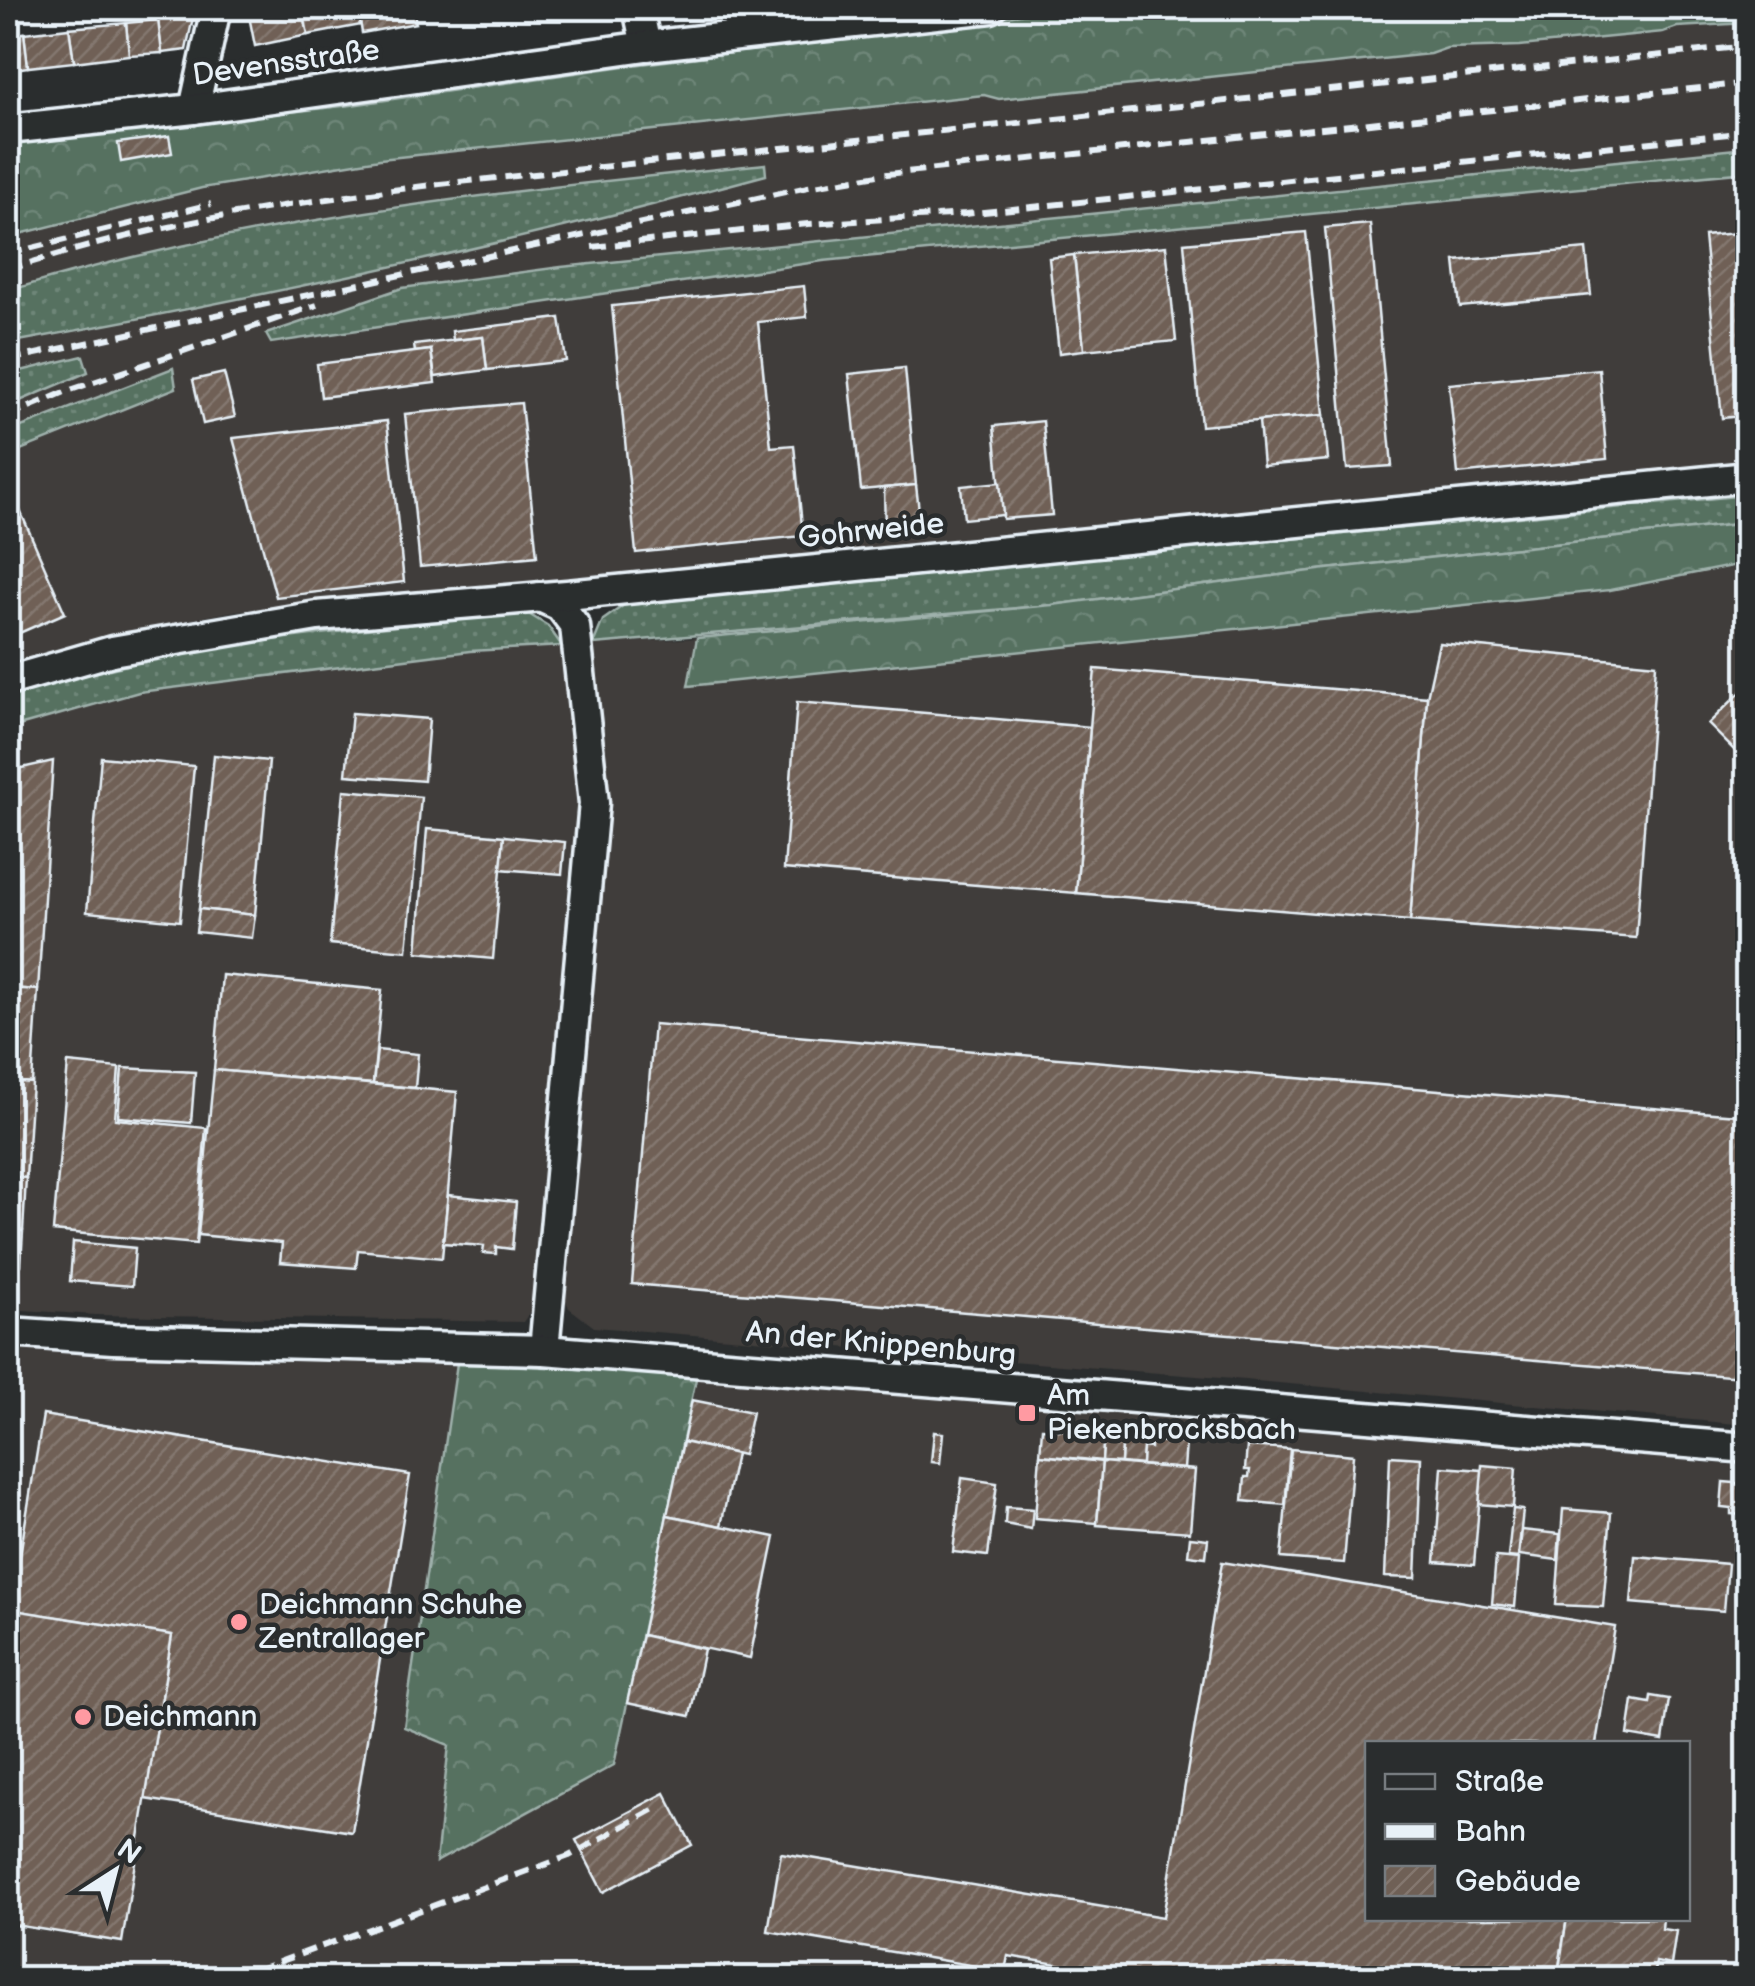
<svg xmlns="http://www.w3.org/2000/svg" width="1755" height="1986" font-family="'Balsamiq Sans',sans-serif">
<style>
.built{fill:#3f3c3a;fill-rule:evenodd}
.grass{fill:url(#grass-dots);stroke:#9fb1ac;stroke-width:2.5}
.forest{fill:url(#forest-crowns);stroke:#9fb1ac;stroke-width:2.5}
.building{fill:url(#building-hatch);stroke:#e8f1f8;stroke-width:2.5}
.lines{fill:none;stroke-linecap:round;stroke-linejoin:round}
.minor-casing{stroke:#e8f1f8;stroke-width:35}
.minor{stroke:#2a2d2e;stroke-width:28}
.rail{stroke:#e8f1f8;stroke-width:6;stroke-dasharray:15 8;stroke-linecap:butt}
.poi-dot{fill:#ff9aa2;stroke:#2a2d2e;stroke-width:4}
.labels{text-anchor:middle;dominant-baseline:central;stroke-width:9;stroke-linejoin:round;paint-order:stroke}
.street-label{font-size:30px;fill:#e8f1f8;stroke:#2a2d2e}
.poi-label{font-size:30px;fill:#e8f1f8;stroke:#2a2d2e;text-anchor:start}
</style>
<defs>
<pattern id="grass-dots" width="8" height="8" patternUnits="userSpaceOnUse" patternTransform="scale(2.5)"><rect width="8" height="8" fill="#567161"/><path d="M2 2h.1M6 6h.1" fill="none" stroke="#6e8678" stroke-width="1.8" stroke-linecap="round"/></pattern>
<pattern id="forest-crowns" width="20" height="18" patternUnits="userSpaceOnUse" patternTransform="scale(2.5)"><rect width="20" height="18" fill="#567161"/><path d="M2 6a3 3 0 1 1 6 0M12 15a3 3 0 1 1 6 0" fill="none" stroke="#6e8678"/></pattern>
<pattern id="building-hatch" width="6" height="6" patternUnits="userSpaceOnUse" patternTransform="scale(2.5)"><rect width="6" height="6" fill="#6f6056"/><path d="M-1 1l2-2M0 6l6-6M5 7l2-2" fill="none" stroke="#84776f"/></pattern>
</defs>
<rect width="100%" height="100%" fill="#2a2d2e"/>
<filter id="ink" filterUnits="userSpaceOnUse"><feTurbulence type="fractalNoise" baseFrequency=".01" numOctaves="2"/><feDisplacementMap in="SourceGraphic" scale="20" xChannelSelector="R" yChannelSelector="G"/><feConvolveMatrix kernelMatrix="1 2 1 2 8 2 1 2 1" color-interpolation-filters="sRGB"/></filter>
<g filter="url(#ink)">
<g class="built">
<polygon points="1747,23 1747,148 561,267 402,288 266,334 271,343 823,261 1747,172 1747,460 235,611 112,635 8,664 8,455 175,388 172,368 8,432 8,406 88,372 83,356 8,374 8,237 202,188 380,159 984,95 999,99 1430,54 1447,48 1520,46 1663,32 1677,27"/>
<polygon points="1747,563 1747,1425 1245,1380 594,1327 569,1308 560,1288 604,806 593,644 697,638 689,686 1610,590"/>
<polygon points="562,646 574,711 580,827 535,1305 523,1322 95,1315 8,1309 8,729 139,692 470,651"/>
<path d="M8,1341l449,22 -53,364 45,18 -12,116 177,-96 83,-391 1050,92v512h-1739zM1368,1744h320v174h-320z"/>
</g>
<g class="grass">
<polygon points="1747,148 1747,172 823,261 271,343 266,334 402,288 561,267"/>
<path d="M765,164l1,11c-249,68 -504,122 -758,168v-52c244,-75 503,-100 757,-127z"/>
<polygon points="83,356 88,372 8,406 8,374"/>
<polygon points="173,368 176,388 8,455 8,432"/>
<polygon points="1747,495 1747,523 1326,569 1052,605 593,644 603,620 627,603"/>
<path d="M527,613l21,13 14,20 -92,5 -331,41 -131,37v-31c167,-57 345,-67 519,-85z"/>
</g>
<g class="forest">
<polygon points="1058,8 1747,8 1747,23 1677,27 1663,32 1520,46 1447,48 1430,54 999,99 984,95 380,159 202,188 8,237 8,144 351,105 624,66 906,32"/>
<polygon points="1747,523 1747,563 1610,590 688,686 697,638 1052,605 1326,569"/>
<polygon points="457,1363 697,1374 614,1765 436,1862 449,1745 404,1727"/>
</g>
<g class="building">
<polygon points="162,8 195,8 186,50 162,53 158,20"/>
<polygon points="265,8 303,8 308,35 255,46 248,11"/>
<polygon points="303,8 358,8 361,25 308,35"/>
<polygon points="358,8 413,8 416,23 362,33"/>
<polygon points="158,20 162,53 129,55 126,23"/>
<polygon points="126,23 129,55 74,62 69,28"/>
<polygon points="69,28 74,62 28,67 24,33"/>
<polygon points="24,33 28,67 8,70 8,35"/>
<polygon points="169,136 172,153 121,162 118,143"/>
<polygon points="1370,224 1392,466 1347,469 1325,228"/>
<polygon points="1306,232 1324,415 1201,426 1184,243"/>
<polygon points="1748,232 1748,422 1740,416 1722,418 1704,236"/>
<polygon points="1166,246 1176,341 1084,350 1074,255"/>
<polygon points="1586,249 1591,295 1460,307 1455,261"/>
<polygon points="1074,255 1084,350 1059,353 1049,258"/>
<polygon points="804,286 807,317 758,322 771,447 794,445 803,536 636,553 612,306"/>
<polygon points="560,318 566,361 487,370 483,337 453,340 452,331"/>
<polygon points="483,337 487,370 435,377 431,350 415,352 414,345"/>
<polygon points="431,350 435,383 321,397 317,364"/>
<polygon points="905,368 916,485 861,490 849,374"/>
<polygon points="1599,369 1607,459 1458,474 1449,384"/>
<polygon points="224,373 235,417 203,424 193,380"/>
<polygon points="521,403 537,556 420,567 405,414"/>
<polygon points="1324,415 1328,460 1263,466 1259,421"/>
<polygon points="387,421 404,582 276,597 233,438"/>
<polygon points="1043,421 1052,515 1003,519 994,426"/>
<polygon points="1000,482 1003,515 964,519 961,486"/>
<polygon points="916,485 921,528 885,531 884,488"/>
<polygon points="11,490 65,613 8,638 8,491"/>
<polygon points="1439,643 1656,664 1636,938 1410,921 1427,697"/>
<polygon points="1095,669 1427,697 1410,921 1076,893"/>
<polygon points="1748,685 1748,764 1708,724"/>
<polygon points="797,702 1090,727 1076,893 784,869"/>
<polygon points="352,713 429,719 424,781 346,775"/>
<polygon points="214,755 269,761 255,915 199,909"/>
<polygon points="101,757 194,766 180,921 87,912"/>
<polygon points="53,761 38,990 8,988 8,771"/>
<polygon points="344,790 421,797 407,951 330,944"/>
<polygon points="427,829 504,836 493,959 417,952"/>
<polygon points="504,836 565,842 562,874 501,869"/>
<polygon points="199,909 255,915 252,938 196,932"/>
<polygon points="222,975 382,990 373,1084 214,1070"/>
<polygon points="8,988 38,990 32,1083 8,1081"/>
<polygon points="654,1024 1748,1116 1748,1292 1741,1377 632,1284"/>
<polygon points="377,1050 418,1054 415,1088 373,1084"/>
<polygon points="68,1063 119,1068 115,1119 206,1128 196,1244 53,1231"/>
<polygon points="122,1068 195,1072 191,1123 118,1117"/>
<polygon points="214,1070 457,1092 442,1258 358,1250 356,1268 280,1262 282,1243 198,1235"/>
<polygon points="8,1081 32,1083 26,1178 8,1176"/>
<polygon points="8,1176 26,1178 23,1231 8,1230"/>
<polygon points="448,1195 516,1202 512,1249 496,1247 496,1254 483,1253 484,1246 443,1243"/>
<polygon points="8,1231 23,1231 21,1265 8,1265"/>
<polygon points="73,1242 135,1248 132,1286 70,1281"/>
<polygon points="692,1400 752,1412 743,1455 683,1442"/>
<polygon points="43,1415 410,1475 352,1832 145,1799 172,1635 11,1610"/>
<polygon points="1042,1428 1104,1434 1102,1461 1040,1455"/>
<polygon points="934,1432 943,1433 940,1463 931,1462"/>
<polygon points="1104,1434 1123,1435 1121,1463 1102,1462"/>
<polygon points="1123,1435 1144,1437 1142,1465 1121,1463"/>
<polygon points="1151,1441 1186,1443 1184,1469 1142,1465 1143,1447 1151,1448"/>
<polygon points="683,1442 736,1454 721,1526 667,1515"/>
<polygon points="1247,1446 1290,1449 1285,1505 1243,1501 1245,1477 1249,1477 1250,1470 1245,1470"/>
<polygon points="1291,1449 1353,1455 1344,1563 1281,1558"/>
<polygon points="1040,1455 1102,1462 1097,1523 1035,1518"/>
<polygon points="1390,1456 1421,1458 1416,1578 1385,1577"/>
<polygon points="1102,1462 1195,1470 1190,1532 1097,1525"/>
<polygon points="1482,1465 1516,1468 1513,1507 1479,1504"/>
<polygon points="1442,1467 1482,1470 1474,1565 1435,1562"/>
<polygon points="962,1478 997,1483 988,1556 953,1552"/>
<polygon points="1723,1482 1746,1484 1744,1515 1731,1514 1731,1508 1721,1507"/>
<polygon points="1006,1507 1033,1509 1031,1529 1005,1524"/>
<polygon points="1513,1509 1523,1510 1518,1558 1508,1557"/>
<polygon points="1563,1509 1611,1513 1603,1607 1556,1605"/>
<polygon points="667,1515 775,1537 750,1658 642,1635"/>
<polygon points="1522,1530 1560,1534 1558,1560 1519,1555"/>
<polygon points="1190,1537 1208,1539 1206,1557 1188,1555"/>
<polygon points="1734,1543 1748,1544 1748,1562 1733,1561"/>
<polygon points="1635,1556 1728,1564 1724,1611 1631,1603"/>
<polygon points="1496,1557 1519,1559 1515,1607 1492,1604"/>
<polygon points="1222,1562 1615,1627 1596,1744 1368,1744 1368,1918 1567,1918 1557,1978 1067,1978 1069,1966 1008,1956 1005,1971 768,1931 781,1853 1163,1917"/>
<polygon points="8,1609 172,1635 122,1942 8,1924"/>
<polygon points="642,1635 704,1649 690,1716 627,1703"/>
<polygon points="1651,1696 1669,1699 1663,1741 1628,1735 1633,1700 1650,1703"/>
<polygon points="665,1793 692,1845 603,1892 576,1840"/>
<polygon points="1567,1918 1663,1918 1662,1929 1676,1931 1671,1965 1656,1962 1653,1978 1594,1978 1595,1975 1559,1969"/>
</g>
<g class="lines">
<g class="minor-casing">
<g id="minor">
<polyline points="638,8 646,46"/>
<polyline points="194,109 216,8"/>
<polyline points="8,129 194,109 646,46 991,8"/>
<polyline points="540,597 560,606 575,626 594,803 544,1350"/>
<polyline points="8,681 112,651 317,616 567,595 1748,477"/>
<polyline points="8,1332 113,1339 544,1350 1748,1448"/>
</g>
</g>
<use href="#minor" class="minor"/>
<g class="rail">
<polyline points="592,247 808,224 965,214 1748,132"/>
<polyline points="8,254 211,204"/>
<path d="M8,270c139,-46 287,-68 432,-86l1308,-138"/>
<polyline points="8,360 808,187 878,175 1748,83"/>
<polyline points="8,416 65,392 317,305"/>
<polyline points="235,1978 569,1856 660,1806"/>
</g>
</g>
</g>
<g class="poi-dot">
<rect x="1017" y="1403" width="20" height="20" rx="5"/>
<circle cx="239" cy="1622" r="10"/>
<circle cx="83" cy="1717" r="10"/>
</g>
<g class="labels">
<g class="street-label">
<text transform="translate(286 63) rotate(-8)">Devensstraße</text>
<text transform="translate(871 531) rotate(-6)">Gohrweide</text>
<text transform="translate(881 1344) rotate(5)">An der Knippenburg</text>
</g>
<g class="poi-label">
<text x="1047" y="1396">Am<tspan x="1047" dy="34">Piekenbrocksbach</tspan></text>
<text x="259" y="1605">Deichmann Schuhe<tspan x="259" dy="34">Zentrallager</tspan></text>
<text x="103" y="1717">Deichmann</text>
</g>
</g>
<rect width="1755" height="1986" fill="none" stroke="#2a2d2e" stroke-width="40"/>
<rect x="20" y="20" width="1715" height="1946" fill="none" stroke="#e8f1f8" stroke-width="4" filter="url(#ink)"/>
<rect x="1365" y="1741" width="325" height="180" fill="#2a2d2e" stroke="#767b7f" stroke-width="2.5"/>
<rect x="1385" y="1774" width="50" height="15" fill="#2a2d2e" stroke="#767b7f" stroke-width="2.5"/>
<text x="1455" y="1791" font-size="30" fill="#e8f1f8">Straße</text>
<rect x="1385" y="1824" width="50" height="15" fill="#e8f1f8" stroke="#767b7f" stroke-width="2.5"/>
<text x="1455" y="1841" font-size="30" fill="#e8f1f8">Bahn</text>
<rect x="1385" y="1866" width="50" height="30" fill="url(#building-hatch)" stroke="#767b7f" stroke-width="2.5"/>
<text x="1455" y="1891" font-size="30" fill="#e8f1f8">Gebäude</text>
<g transform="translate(115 1871) rotate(36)" stroke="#2a2d2e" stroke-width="8" paint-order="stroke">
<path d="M0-8L18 38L0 25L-18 38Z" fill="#e8f1f8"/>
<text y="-15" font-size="28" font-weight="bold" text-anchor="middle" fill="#e8f1f8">N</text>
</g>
</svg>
